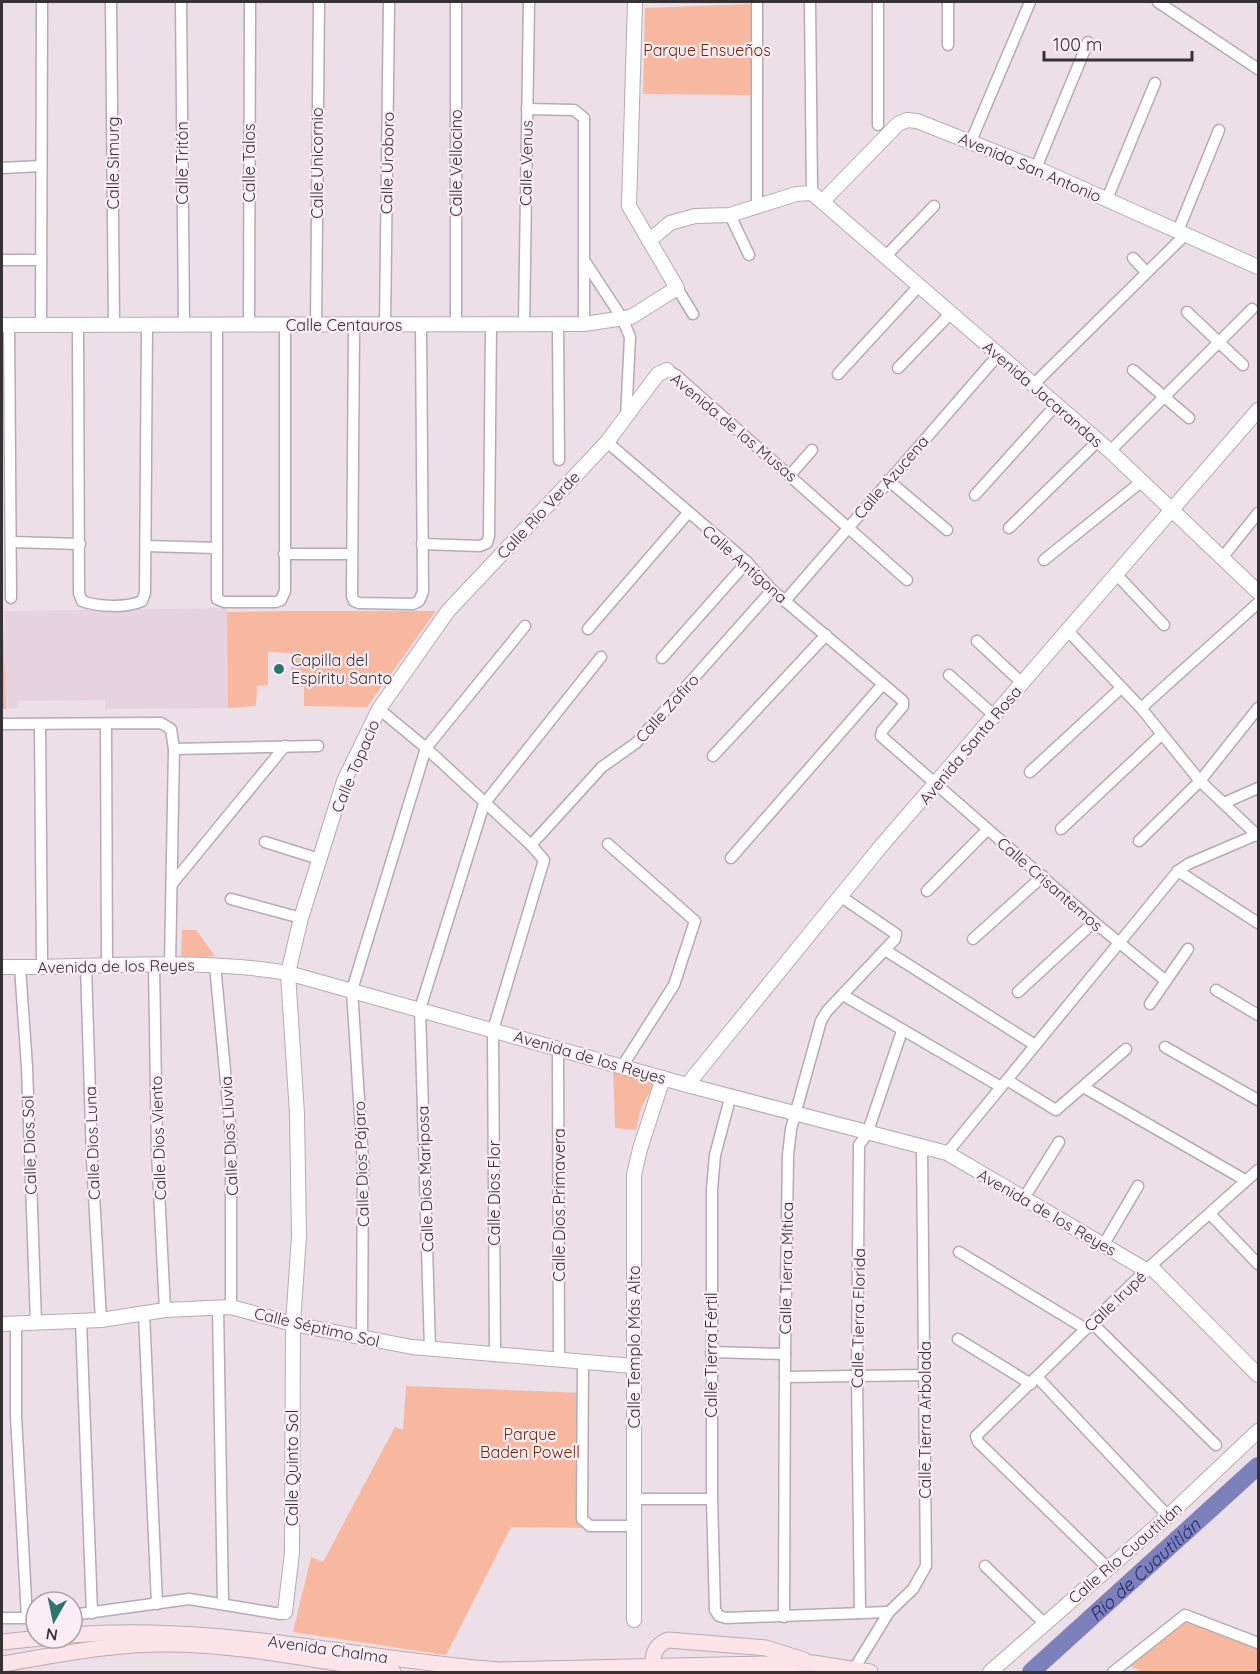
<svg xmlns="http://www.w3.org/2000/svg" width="1260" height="1674" font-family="Quicksand,sans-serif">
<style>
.built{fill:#e7d2df}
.green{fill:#f8b79f}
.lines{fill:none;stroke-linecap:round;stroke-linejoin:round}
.river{stroke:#7c81bc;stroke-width:18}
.minor-casing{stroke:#b7aab2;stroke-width:13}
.tertiary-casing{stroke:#b7aab2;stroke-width:16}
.secondary-casing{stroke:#b7aab2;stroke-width:17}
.minor{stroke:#fff;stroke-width:10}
.tertiary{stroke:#fff;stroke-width:14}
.secondary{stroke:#fde4e8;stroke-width:15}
.poi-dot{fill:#2c756f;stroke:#faedf5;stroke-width:2}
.labels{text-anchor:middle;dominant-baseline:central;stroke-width:4.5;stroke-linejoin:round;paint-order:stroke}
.park-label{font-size:16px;fill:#752601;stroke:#faedf5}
.street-label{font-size:16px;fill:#363134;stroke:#faedf5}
.poi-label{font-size:16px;fill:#363134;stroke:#faedf5;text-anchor:start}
.water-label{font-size:18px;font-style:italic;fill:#28246b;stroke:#faedf5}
</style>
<rect width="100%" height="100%" fill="#eddfe8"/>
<polygon class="built" points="227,608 228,708 105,709 105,700 18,701 18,708 6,709 4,611"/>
<g class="green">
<polygon points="752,4 752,95 643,94 645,8"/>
<polygon points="2,589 6,709 2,709"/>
<polygon points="289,611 436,611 367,707 304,706 304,687 291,686 291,653 268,652 268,685 257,686 256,706 228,708 227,612"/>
<polygon points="182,930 196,930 215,956 181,958"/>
<polygon points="613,1066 657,1079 641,1108 636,1130 615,1128"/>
<polygon points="406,1386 583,1393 584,1528 511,1527 446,1655 293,1632 311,1557 323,1562 395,1427 403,1430"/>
<polygon points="1183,1620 1258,1649 1258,1672 1143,1672 1126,1664"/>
</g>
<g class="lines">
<path class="river" id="s1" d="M1031,1672l227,-206"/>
<g class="minor-casing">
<g id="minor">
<polyline points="111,2 114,325"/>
<polyline points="181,2 184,325"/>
<polyline points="456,2 456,325"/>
<polyline points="810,2 812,193"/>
<polyline points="878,2 878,125"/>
<polyline points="948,2 948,45"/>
<polyline points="1158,2 1258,69"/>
<polyline points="527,109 574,110 584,118 584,324"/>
<polyline points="971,141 1030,2"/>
<polyline points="2,168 41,166"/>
<polyline points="1036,168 1088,42"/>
<polyline points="1107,199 1155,83"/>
<polyline points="757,208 757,2"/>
<polyline points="730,215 749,255"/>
<polyline points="1178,231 1219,130"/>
<polyline points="885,257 934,206"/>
<polyline points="1133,258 1146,272"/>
<polyline points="2,260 41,260"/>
<polyline points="586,263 622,318 630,337 626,418"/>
<polyline points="677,288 693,314"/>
<polyline points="1187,312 1243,365"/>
<polyline points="558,324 559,460"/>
<polyline points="9,325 11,598"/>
<polyline points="41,325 42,2"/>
<path d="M78,325l1,268 3,8c16,6 45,7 60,0l3,-8 2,-268"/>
<polyline points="217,325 217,599 224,602 276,602 281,600 285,591 285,325"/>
<polyline points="249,325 250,2"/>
<polyline points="316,325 319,2"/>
<polyline points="354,325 352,596 354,601 359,603 413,604 419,601 423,592 421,325"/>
<polyline points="385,325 389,2"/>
<polyline points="524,325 529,2"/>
<polyline points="898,368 950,314"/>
<polyline points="667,370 676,375 907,580"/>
<polyline points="1133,370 1189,418"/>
<polyline points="838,374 918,287"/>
<polyline points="1033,385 1186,234"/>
<polyline points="607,442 747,562 772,590 903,701 903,706 882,731 881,736 1094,922 1166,981"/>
<polyline points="1110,451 1252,309"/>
<polyline points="790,475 812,450"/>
<polyline points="888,480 947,530"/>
<polyline points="975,495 1056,405"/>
<polyline points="1009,528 1098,441"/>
<polyline points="11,542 80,544"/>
<polyline points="422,544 480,546 487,543 489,536 491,325"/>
<polyline points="146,546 216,548"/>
<polyline points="284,554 352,554"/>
<polyline points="1222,558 1258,513"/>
<polyline points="1044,560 1141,482"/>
<polyline points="1117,575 1164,625"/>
<polyline points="785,601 999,354"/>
<polyline points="588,629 688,513"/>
<polyline points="1068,631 1141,708 1200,781 1258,836"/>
<polyline points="977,641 1022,683"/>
<polyline points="662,658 747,562"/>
<polyline points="949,675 996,717"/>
<polyline points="1141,708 1258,603"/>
<polyline points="379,709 426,748 531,845 544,860 493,1030 495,1356"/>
<polyline points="2,724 161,723 171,729 174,749 170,965"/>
<polyline points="40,724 42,967"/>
<polyline points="106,724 107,966"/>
<polyline points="174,749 318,746"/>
<polyline points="713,756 826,635"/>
<polyline points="1030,772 1121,688"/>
<polyline points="1224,803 1258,788"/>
<polyline points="1061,829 1161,735"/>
<polyline points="1139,841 1200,781 1258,708"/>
<polyline points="265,842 319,859"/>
<polyline points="608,844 695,921 674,985 623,1065"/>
<polyline points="531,845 602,767 636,743 772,590"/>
<polyline points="731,858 883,684"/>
<polyline points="1178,871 1258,923"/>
<polyline points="172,884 285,746"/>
<polyline points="927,891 987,830"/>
<polyline points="231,899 301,918"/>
<polyline points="973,939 1043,876"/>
<polyline points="885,950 1035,1045"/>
<polyline points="154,965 157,1151 165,1310"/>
<polyline points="215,965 231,1135 231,1307"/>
<polyline points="86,966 92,1159 101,1320"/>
<polyline points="20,967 27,1067 36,1323"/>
<polyline points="1216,990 1258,1015"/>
<polyline points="1018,992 1094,922"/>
<polyline points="843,995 1001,1087"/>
<polyline points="1150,1004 1188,949"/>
<polyline points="1165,1047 1258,1100"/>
<polyline points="558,1048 559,1361"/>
<polyline points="1007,1080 1056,1110 1126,1049"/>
<polyline points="1085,1088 1245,1180"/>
<polyline points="731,1095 715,1155 712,1189 712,1499 715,1610 719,1616 726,1618 889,1612"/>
<polyline points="947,1153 1178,871 1188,864 1258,834"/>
<polyline points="1024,1198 1059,1142"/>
<polyline points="1210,1214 1258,1264"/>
<polyline points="1104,1244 1138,1186"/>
<polyline points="959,1252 1086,1329"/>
<polyline points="218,1307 223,1603"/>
<polyline points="144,1313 157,1604"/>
<polyline points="81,1321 92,1613"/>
<polyline points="16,1324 16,1416 27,1618"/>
<polyline points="1093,1324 1216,1445"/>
<polyline points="362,1338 363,1162 352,990 426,748 525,626"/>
<polyline points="958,1339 1031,1384"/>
<polyline points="430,1349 420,1009 484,804 601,657"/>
<polyline points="711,1352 785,1354"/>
<polyline points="583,1362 582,1519 590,1526 633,1526"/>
<polyline points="785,1377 925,1375"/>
<polyline points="1038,1378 1168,1516"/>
<polyline points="634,1499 712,1499"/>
<polyline points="985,1566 1044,1623"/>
<polyline points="1109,1569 978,1442 976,1436 1146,1270 1258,1170"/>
<polyline points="860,1613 857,1376 859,1145 867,1134 902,1031"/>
<polyline points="72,1615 189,1599 281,1614 285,1612"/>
<polyline points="784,1617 785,1354 788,1155 791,1129 821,1021 827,1011 895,939 896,934 840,896"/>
<polyline points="2,1618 36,1618"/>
<polyline points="854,1669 889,1612 913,1589 926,1566 922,1147"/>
<polyline points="1113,1672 1185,1615 1258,1643"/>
</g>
</g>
<g class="tertiary-casing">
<g id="tertiary">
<polyline points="823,201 898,124 907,120 917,121 1036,168 1258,267"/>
<polyline points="649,241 670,223 695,216 730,215 796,194 812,193 1110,451 1258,592"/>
<polyline points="2,325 584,324 631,317 677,288 629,206 635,2"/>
<path d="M2,967c95,1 192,-10 286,6l399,112 260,68 199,117"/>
<polyline points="687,1085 882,845 1258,410"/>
<polyline points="1152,1268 1258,1375"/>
<polyline points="2,1324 101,1320 165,1310 231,1307 293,1324 412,1347 633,1366"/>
<polyline points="285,1612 292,1553 293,1324 299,1236 297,1114 288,973 301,918 344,781 379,709 448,611 607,442 658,374 667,370"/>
<polyline points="634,1620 634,1175 640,1149 663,1078"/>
<polyline points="990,1672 1168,1516 1258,1431"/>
</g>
</g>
<g class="secondary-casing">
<g id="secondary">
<path d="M72,1635c145,-12 285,24 428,35l313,-7 57,9"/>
<polyline points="2,1642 41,1638"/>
<path d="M2,1664c55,-9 111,-21 168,-20 75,1 149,17 223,28"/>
<path d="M653,1672c-1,-15 0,-26 15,-32l98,8 38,12"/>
</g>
</g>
<use href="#minor" class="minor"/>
<use href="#tertiary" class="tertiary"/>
<use href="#secondary" class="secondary"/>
</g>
<circle class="poi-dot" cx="279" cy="669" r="6"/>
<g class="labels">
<g class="park-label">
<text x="707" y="50">Parque Ensueños</text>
<text x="530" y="1434">Parque<tspan x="530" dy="18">Baden Powell</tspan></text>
</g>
<g class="street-label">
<text transform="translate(113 163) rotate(-90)">Calle Simurg</text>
<text transform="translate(182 163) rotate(-90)">Calle Tritón</text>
<text transform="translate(249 163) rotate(-90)">Calle Talos</text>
<text transform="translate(317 163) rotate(-90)">Calle Unicornio</text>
<text transform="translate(387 163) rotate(-89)">Calle Uroboro</text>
<text transform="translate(456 163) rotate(-90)">Calle Vellocino</text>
<text transform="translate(526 163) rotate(-89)">Calle Venus</text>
<text transform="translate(1030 167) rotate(23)">Avenida San Antonio</text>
<text x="344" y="325">Calle Centauros</text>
<text transform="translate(1043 394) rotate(41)">Avenida Jacarandas</text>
<text transform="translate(734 427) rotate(40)">Avenida de las Musas</text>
<text transform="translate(891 477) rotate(-49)">Calle Azucena</text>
<text transform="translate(538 515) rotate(-47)">Calle Río Verde</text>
<text transform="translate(745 564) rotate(42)">Calle Antígona</text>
<text transform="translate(667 708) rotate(-48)">Calle Zafiro</text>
<text transform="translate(970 745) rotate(-50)">Avenida Santa Rosa</text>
<text transform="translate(355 766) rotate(-67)">Calle Topacio</text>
<text transform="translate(1050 884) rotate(41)">Calle Crisantemos</text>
<text transform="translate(116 966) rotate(-1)">Avenida de los Reyes</text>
<text transform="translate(590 1057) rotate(16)">Avenida de los Reyes</text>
<text transform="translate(229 1136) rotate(-93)">Calle Dios Lluvia</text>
<text transform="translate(158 1138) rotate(-92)">Calle Dios Viento</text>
<text transform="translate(92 1143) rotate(-92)">Calle Dios Luna</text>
<text transform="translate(29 1145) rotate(-92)">Calle Dios Sol</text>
<text transform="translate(361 1164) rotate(-92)">Calle Dios Pájaro</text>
<text transform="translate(425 1179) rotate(-92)">Calle Dios Mariposa</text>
<text transform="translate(494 1193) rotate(-90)">Calle Dios Flor</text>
<text transform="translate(559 1205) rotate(-90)">Calle Dios Primavera</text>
<text transform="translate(1047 1212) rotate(30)">Avenida de los Reyes</text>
<text transform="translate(786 1268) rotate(-89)">Calle Tierra Mítica</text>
<text transform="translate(1115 1301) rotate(-44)">Calle Irupé</text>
<text transform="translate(858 1318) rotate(-89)">Calle Tierra Florida</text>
<text transform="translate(317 1327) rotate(13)">Calle Séptimo Sol</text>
<text transform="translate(634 1347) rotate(-90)">Calle Templo Más Alto</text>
<text transform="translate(711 1355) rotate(-90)">Calle Tierra Fértil</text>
<text transform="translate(925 1420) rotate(-90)">Calle Tierra Arbolada</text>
<text transform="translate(292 1468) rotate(-90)">Calle Quinto Sol</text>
<text transform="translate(1125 1553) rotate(-41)">Calle Río Cuautitlán</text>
<text transform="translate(328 1649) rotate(8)">Avenida Chalma</text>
</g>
<g class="poi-label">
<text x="291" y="660">Capilla del<tspan x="291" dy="18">Espíritu Santo</tspan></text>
</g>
<g class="water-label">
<text stroke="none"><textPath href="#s1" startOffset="153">Rio de Cuautitlán</textPath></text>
</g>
</g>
<rect width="1260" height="1674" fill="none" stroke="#363134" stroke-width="6"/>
<g transform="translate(54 1620) rotate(189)"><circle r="28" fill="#faedf5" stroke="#aca2a8" stroke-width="1.5"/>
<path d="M0-4.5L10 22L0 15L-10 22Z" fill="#2c756f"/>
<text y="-9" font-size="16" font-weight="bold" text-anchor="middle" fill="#363134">N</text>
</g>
<path d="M1044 51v9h148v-9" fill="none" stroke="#363134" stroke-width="3"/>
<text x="1053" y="51" font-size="18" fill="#363134" stroke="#faedf5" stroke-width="4.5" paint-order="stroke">100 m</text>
</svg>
